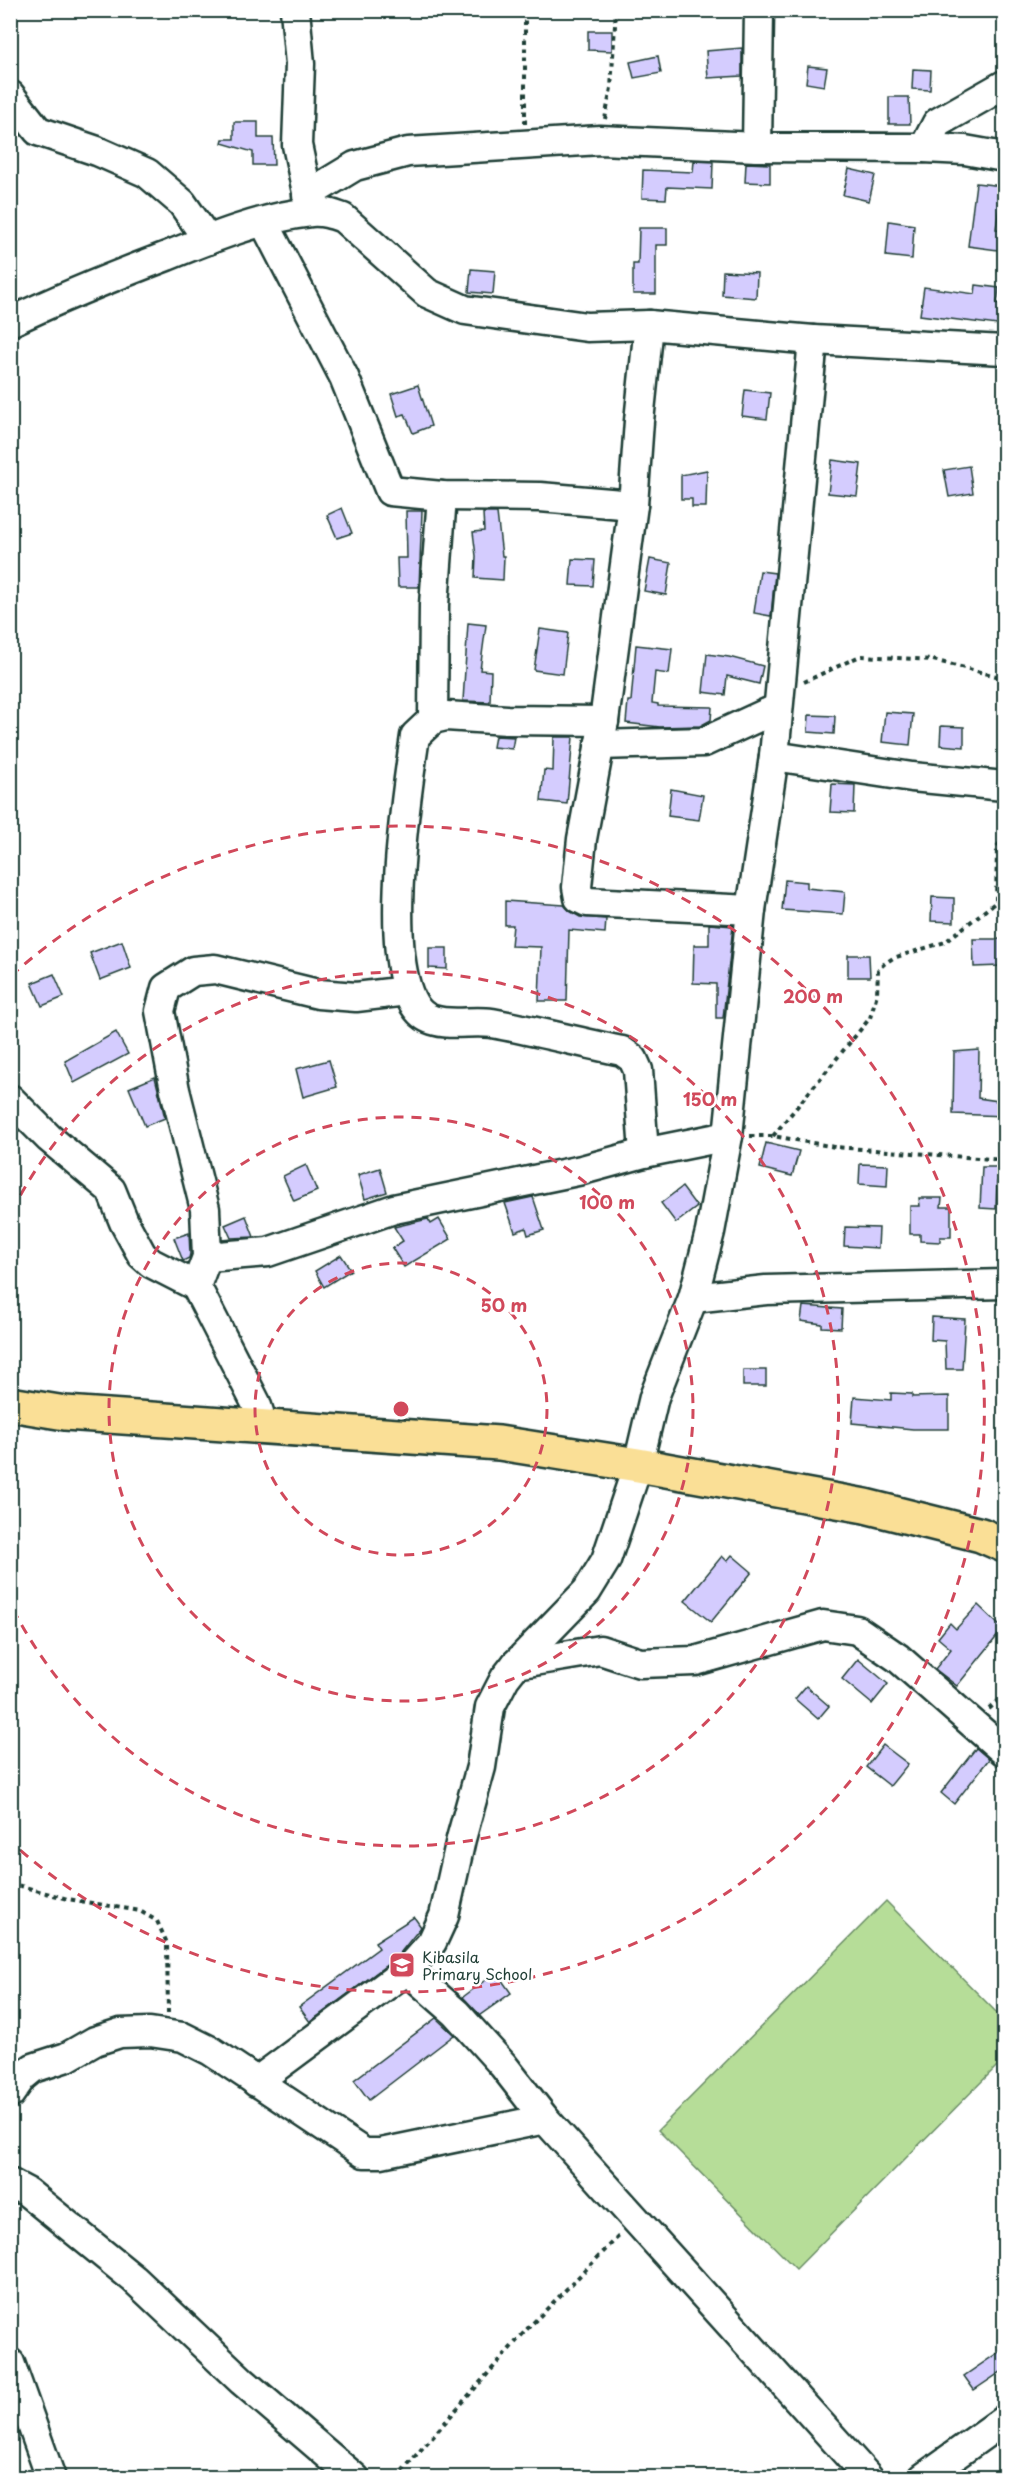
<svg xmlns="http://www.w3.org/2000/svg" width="1015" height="2488" font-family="'Playpen Sans',sans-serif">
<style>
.green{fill:#b6dd98;stroke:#6a8d66;stroke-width:1.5}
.building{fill:#d4ccfe;stroke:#1f3d34;stroke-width:1.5}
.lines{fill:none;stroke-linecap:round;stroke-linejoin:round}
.minor-casing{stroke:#1f3d34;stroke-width:33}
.major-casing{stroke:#1f3d34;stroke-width:38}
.path{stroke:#1f3d34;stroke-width:4;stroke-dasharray:4.5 4.5;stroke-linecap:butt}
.minor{stroke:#fff;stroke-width:28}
.major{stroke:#fadf96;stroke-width:33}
.ring{fill:none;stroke:#d1495b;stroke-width:3;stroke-dasharray:10 8}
.labels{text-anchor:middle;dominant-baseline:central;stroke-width:5;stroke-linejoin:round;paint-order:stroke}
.poi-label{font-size:15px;fill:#1f3d34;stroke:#fff;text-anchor:start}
.centre{fill:#d1495b;stroke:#fff;stroke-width:3}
.ring-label{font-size:18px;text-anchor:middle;font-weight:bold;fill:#d1495b;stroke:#fff;stroke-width:5;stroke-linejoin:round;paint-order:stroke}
</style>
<rect width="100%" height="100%" fill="#fff"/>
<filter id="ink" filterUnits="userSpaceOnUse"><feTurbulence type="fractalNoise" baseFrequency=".0167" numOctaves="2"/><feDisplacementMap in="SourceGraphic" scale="12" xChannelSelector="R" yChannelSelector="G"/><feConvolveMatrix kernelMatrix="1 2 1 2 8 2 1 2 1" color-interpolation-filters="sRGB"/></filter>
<g filter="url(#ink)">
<polygon class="green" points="886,1901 1004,2020 1004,2059 796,2269 658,2130"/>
<g class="building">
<polygon points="588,31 612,31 612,51 588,50"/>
<polygon points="742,48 742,76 708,78 706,51"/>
<polygon points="658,56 661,73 634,78 630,62"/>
<polygon points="808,66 827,68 824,86 806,83"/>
<polygon points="913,69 931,70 930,90 912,89"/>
<polygon points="889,97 909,97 910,124 889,124"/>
<polygon points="234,122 258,122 258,138 273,138 274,165 253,165 253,152 222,143 223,139 234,139"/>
<polygon points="694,161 713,162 712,189 667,187 666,199 642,198 643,170 693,172"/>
<polygon points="746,163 770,164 770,183 745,182"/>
<polygon points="849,169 875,175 869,201 843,195"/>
<polygon points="976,183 1002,186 996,229 1005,230 1005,251 968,246"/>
<polygon points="889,221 914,225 912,259 886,256"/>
<polygon points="639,228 667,228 667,245 656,245 656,294 633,294 633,264 638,264"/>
<polygon points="471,269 495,271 493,294 469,292"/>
<polygon points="723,271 757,273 756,298 722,295"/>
<polygon points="976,285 999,288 997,303 1005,304 1005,326 920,315 924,287 975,294"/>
<polygon points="418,385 431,426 413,433 405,414 398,416 391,394"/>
<polygon points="745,390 770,393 767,419 742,416"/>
<polygon points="832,460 861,464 857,496 828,493"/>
<polygon points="969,466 973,493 949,497 944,470"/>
<polygon points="707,470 706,507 692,507 692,499 681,499 681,475"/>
<polygon points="342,508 352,533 337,538 327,515"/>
<polygon points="406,511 422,511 419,587 398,587 397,558 407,558"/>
<polygon points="483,513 497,513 502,556 504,556 503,580 475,578 476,556 473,532 484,531"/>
<polygon points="572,559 595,560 593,586 570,585"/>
<polygon points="650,559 671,563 666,595 644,591"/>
<polygon points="760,571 775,573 771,616 754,613"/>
<polygon points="468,623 486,625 480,670 491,671 490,702 463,701"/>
<polygon points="540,629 568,633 563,674 534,670"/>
<polygon points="636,645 672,649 669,674 655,672 652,703 658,704 658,706 712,707 711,720 700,726 660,727 626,723 628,701 631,701"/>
<polygon points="707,654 729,657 763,666 759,684 727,676 725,695 703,692"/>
<polygon points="885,712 913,714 910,745 882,742"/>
<polygon points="809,715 835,716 834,734 808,732"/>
<polygon points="941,726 964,727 964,747 940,745"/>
<polygon points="495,736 514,737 512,749 493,747"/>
<polygon points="554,737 573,737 567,804 541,801 544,770 553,771"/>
<polygon points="832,784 855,785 854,813 830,812"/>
<polygon points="671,789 703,795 699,820 668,816"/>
<polygon points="785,880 807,882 807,888 845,892 843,914 782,910"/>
<polygon points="932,897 954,898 954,922 931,921"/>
<polygon points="505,901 564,905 571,912 580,917 606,919 605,933 569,930 567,1001 539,1001 541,947 511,946 513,925 505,925"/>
<polygon points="709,924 733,926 723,1018 716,1018 716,984 693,983 694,945 709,945"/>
<polygon points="973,939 1000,939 1000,966 974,967"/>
<polygon points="122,941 131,968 100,980 90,953"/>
<polygon points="429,948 447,948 447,969 429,968"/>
<polygon points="848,955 869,955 870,977 848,977"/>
<polygon points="54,974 64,997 42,1006 32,983"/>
<polygon points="116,1032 128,1054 74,1083 65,1061"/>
<polygon points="979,1050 978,1098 1005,1102 1005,1116 953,1114 954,1052"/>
<polygon points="329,1060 337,1087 303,1097 296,1069"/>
<polygon points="155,1077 165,1118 145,1126 129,1088"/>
<polygon points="766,1143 799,1151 792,1176 760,1168"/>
<polygon points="860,1164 888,1165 887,1186 859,1184"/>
<polygon points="306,1165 317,1191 294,1201 283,1176"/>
<polygon points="982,1167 1005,1167 1005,1182 997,1182 996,1209 980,1208"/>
<polygon points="380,1168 387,1192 365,1199 358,1175"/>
<polygon points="682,1187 697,1207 676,1223 661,1203"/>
<polygon points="533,1197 544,1230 528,1235 526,1228 515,1232 505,1203"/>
<polygon points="919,1198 942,1198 941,1207 951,1207 951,1237 940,1237 940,1242 920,1241 920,1234 910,1234 910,1206 920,1206"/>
<polygon points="246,1216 254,1237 231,1238 225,1225"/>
<polygon points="428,1219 431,1224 439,1219 451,1239 404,1267 392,1248 403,1241 394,1227"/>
<polygon points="845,1227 879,1228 878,1248 844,1246"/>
<polygon points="189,1233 190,1254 189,1258 183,1261 174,1238"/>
<polygon points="341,1255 351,1270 324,1287 315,1271"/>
<polygon points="803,1306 842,1309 841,1328 822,1327 822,1324 801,1321"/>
<polygon points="932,1317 965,1319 962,1369 946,1369 945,1341 931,1340"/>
<rect x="743" y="1370" width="23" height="16"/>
<polygon points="891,1393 912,1394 912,1397 949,1396 949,1429 913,1429 852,1423 854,1397 891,1400"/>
<polygon points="732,1555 752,1572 711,1622 685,1601 722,1556 727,1561"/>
<polygon points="978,1605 1003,1629 957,1686 935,1669 951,1649 938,1638 950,1623 956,1629"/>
<polygon points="858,1659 888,1684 872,1704 842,1679"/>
<polygon points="806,1686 829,1706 818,1719 795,1699"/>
<polygon points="883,1745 908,1764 890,1786 866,1767"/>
<polygon points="976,1748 989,1759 954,1804 941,1793"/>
<polygon points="414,1917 421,1927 396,1958 310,2022 299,2007 379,1948 375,1942"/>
<polygon points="496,1972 511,1993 480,2015 463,1997"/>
<polygon points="436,2018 454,2035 369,2100 354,2080"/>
<polygon points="1005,2348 1005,2369 974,2390 964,2376"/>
</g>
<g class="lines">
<g class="minor-casing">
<g id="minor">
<polyline points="295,10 300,64 297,145 311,211"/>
<polyline points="10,95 38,131 97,151 147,173 182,203 208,240"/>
<polyline points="757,147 759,10"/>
<polyline points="924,148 937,123 1004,85"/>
<polyline points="307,195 355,166 408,152 600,140 757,147 924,148 965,150 1004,157"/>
<polyline points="264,222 344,377 390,491 442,496 540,497 633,505"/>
<path d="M10,322c52,-25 104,-46 157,-66 44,-18 97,-39 144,-44 12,-1 21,2 32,6l84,75 38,17 122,17 62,-2 164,15 191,10"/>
<polyline points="649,325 639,421 633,505 604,721 582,839 577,887 579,898 587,902 751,910"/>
<polyline points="433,719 434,605 442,496"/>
<path d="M604,721l-97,-1 -61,-4 -13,3 -18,17c-7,49 -43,267 18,284 18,6 40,0 59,3 44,8 87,19 130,28l11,8 5,11 6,83"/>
<polyline points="599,745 704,742 778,708"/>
<polyline points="774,756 912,777 1004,786"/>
<polyline points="10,1099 49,1138 111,1190 124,1222 142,1255 151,1263 196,1286"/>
<polyline points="207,1257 268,1252 394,1209 582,1170 644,1153 728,1136"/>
<polyline points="693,1298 766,1290 1004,1284"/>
<polyline points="264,1428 256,1403 196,1286 207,1257 205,1209 175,1090 160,1011 166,988 193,971 215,969 318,994 356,997 407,991"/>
<polyline points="516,1664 600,1650 640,1663 695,1661 823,1625 857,1630 898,1658 1004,1751"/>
<polyline points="407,1970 456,2013 503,2065 545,2119 869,2478"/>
<polyline points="256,2082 407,1970 432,1942 444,1916 461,1839 481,1767 490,1707 505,1678 516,1664 587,1591 606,1560 638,1465 654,1397 693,1298 710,1232 728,1136 751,910 774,756 813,340"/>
<polyline points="10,2094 22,2077 33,2068 67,2057 95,2041 120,2033 150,2032 183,2037 211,2051 364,2153 381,2153 545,2119"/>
<polyline points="10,2183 27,2192 134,2279 242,2381 355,2478"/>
<polyline points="10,2363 51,2478"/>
<polyline points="923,2478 1004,2420"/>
</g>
</g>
<g class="major-casing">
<polyline id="major" points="10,1404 65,1413 499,1443 638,1465 865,1506 981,1535 1004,1545"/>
</g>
<g class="path">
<polyline points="605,119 611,88 616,10"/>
<polyline points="525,124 525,10"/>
<polyline points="804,682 860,656 933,660 1004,678"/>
<polyline points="750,1136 773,1136 835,1147 1004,1160"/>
<polyline points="773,1136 870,1018 877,994 878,970 884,964 893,958 945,942 996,902 997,847 1004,837"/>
<polyline points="989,1709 1004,1696"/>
<polyline points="10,1883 68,1899 140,1911 157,1921 167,1943 168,2013"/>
<polyline points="396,2478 528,2328 619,2236"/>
</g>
<use href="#minor" class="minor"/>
<use href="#major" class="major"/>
</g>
</g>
<g class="ring">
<circle cx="401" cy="1409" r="146"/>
<circle cx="401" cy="1409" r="292"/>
<path d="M12 1211A437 437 0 1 1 12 1607"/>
<path d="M11 976A583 583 0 1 1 11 1842"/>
</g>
<defs>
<g id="school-square" transform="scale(1.35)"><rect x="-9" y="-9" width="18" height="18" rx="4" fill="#d1495b" stroke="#fff"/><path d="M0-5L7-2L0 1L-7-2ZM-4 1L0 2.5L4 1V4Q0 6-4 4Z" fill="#fff"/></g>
</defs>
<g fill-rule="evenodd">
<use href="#school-square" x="402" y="1965"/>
</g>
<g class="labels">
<g class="poi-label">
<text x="422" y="1956">Kibasila<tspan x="422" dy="17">Primary School</tspan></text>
</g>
</g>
<circle cx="401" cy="1409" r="9" class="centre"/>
<g class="ring-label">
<text x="813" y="1003">200 m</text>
<text x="710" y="1106">150 m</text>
<text x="607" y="1209">100 m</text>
<text x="504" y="1312">50 m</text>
</g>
<rect width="1015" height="2488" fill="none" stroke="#fff" stroke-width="36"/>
<rect x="18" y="18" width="979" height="2452" fill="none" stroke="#1f3d34" stroke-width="2" filter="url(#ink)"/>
</svg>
